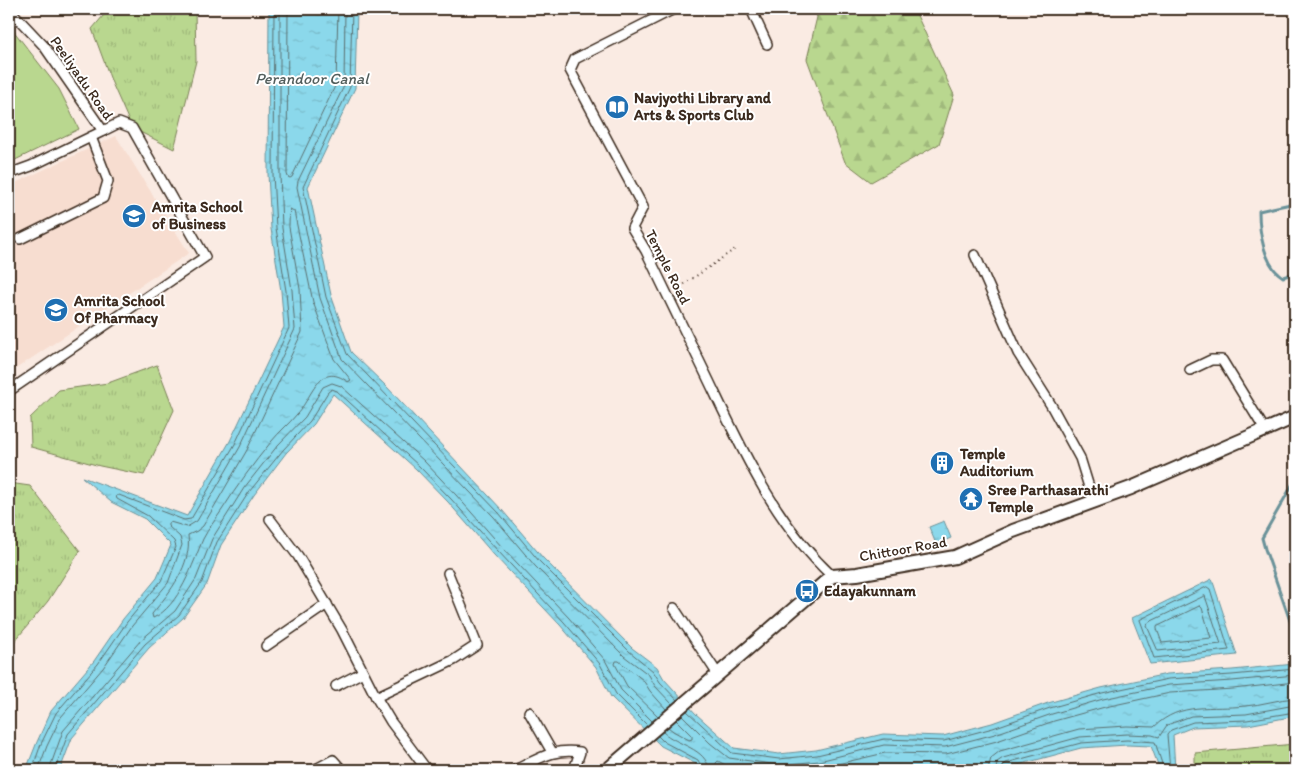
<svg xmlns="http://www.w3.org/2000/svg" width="1304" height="779" font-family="Itim,sans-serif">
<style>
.built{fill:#f7ddd0}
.grass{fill:url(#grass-tufts);stroke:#7a8056}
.forest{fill:url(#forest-firs);stroke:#7a8056}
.green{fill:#b9d78f;stroke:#7a8056}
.water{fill:url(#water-ripples);stroke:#6b9299}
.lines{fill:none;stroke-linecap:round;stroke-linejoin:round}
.shore{stroke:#5b7070;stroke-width:1}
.stream{stroke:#6b9299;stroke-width:3}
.minor-casing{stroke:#3b2a1e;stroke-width:12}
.secondary-casing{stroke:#3b2a1e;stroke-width:16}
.path{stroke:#3b2a1e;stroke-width:2;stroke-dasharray:1 4;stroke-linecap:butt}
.minor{stroke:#fff;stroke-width:9}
.secondary{stroke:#fff;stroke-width:12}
.labels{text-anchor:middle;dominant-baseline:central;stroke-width:4;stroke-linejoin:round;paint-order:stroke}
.street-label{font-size:15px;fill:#3b2a1e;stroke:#fff}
.poi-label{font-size:15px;font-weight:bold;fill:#3b2a1e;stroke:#fff;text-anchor:start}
.water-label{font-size:16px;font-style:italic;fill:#535e5c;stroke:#fff}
</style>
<defs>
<pattern id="grass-tufts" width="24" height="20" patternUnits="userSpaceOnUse" patternTransform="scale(1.25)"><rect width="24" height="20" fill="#b9d78f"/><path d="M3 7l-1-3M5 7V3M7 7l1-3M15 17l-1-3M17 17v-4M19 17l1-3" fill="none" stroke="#a0b97b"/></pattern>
<pattern id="forest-firs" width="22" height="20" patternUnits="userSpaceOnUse" patternTransform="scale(1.25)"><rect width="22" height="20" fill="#b9d78f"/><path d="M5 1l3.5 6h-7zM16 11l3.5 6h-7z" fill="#a0b97b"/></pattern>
<pattern id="water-ripples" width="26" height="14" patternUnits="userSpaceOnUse" patternTransform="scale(1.25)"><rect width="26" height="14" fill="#8bd8eb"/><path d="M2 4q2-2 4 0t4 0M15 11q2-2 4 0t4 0" fill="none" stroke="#79bac9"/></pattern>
</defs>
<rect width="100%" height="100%" fill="#faebe3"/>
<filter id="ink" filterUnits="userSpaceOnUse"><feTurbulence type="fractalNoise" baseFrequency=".02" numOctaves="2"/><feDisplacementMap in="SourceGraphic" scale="10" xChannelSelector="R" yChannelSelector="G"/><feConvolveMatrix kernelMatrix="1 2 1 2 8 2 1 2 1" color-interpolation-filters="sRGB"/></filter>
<g filter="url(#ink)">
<polygon class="built" points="116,136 189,253 11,372 9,367 9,186"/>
<g class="grass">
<polygon points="109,9 195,9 196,61 174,149 132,128 112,83 92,29"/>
<polygon points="157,365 174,410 144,475 100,466 31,447 30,418 59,390 108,383"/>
<polygon points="9,483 30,486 80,551 48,601 9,648"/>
<polygon points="1295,744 1295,770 1195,770 1195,753"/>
</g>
<polygon class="forest" points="814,9 914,9 954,95 939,144 871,182 845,162 807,59 817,17"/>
<polygon class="green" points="9,25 59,89 79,129 9,163"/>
<g class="water">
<polygon points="269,9 357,9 355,88 308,187 331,295 351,352 387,387 502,510 543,558 632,648 657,667 664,679 696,714 734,748 779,754 816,750 883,734 943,736 992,723 1048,703 1101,688 1167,674 1232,670 1295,664 1295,716 1248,725 1193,727 1173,735 1175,770 1160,770 1151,746 1127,745 1081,748 999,770 698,770 696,764 661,746 611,697 596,667 560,625 494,555 448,502 416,469 333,394 314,424 286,453 254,495 221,545 207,584 183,618 149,648 72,738 60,770 26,770 37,742 51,711 94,661 123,619 157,578 171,545 145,519 111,502 82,477 187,516 230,441 284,327 281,291 271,229 268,174"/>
<polygon points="944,521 951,538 936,544 929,527"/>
<polygon points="1212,579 1237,655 1150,664 1132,618"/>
</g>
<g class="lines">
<g class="shore">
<polyline points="288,9 287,174 288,177 290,178 292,177 336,84 338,9"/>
<polyline points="345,9 344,86 298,181 297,187 320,298 342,359 494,517 535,566 624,656 649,675 655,686 672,704"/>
<polyline points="352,9 350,87 303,187 326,297 347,354 499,513 539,561 629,651 653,671 660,682 677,700"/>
<path d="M290,209l4,2 19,91 21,57 17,21 -3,2c-29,-22 -36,16 -51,32 -8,10 -18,18 -26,28 -18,22 -34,44 -49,68 -6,9 -14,19 -19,29 -10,24 -24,68 -50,79l-1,-4c18,-22 40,-49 36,-79l9,-4 6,-5 44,-76 55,-118 -2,-43 -11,-62z"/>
<polygon points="1207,587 1210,589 1229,650 1154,658 1140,620"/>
<polygon points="1205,596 1221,644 1158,651 1147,626 1148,623"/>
<polygon points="1200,606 1202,608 1211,638 1162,643 1157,629 1157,627"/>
<polyline points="687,711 732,753 779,759 817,755 884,739 944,741 993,728 1050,708 1102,693 1168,679 1232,675 1295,669"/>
<polyline points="682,715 710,743 729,758 779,765 819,761 884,745 945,747 995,734 1052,714 1103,699 1169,685 1232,681 1295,675"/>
<polyline points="658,716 627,686 615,664 616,661 619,661 643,680 650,691 666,709"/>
<polyline points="668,727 673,731 689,740 692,739 692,736 676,720"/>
<path d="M663,732c13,13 44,16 46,38"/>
<polyline points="658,736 664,742 698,760 703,770"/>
<polyline points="32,770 41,744 56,713 98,664 127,622 161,581 176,547 174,541 148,516 117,499 116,496 119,495 184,520 191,519 235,444 289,328 286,291 276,228 273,174 274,9"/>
<polyline points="38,770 47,746 61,717 103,668 132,626 168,583 182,545 180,537 168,526 168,523 170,522 187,527 197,521 240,447 295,329 292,290 282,228 280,174 280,9"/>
<polyline points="49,770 63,731 141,640 175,611 196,579 212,539 244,488 278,445 305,417 323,387 332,383 341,386 424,461 456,495 502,547 569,618 605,660 621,690 652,721"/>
<polyline points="55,770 68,734 145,644 179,615 202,582 217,542 249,492 283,450 310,421 328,392 332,389 337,391 419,466 451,499 498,551 564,622 600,664 616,694 647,725"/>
<polyline points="716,770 716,763 718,761 729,767 758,770"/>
<polyline points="804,770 820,768 885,753 946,754 997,741 1054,721 1105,707 1170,693 1233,689 1295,682"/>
<path d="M988,770l3,-12 9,-7 79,-22 48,-3 27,1c27,-26 57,-17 91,-21 17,-1 33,-7 50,-8"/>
<polyline points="996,770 997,762 1003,758 1080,737 1127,734 1152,735 1159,737 1167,725 1191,716 1246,714 1295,705"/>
<polyline points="1002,770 1003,766 1006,763 1081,743 1127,740 1155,742 1164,770"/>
<polyline points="1170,770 1167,735 1171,730 1193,722 1247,720 1295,712"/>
</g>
<g class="stream">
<path d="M1295,203l-36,8c0,20 5,55 24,66l12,-4"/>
<polyline points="1295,311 1293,317 1295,329"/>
<polyline points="1295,480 1262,538 1265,549 1295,635"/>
</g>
<g class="minor-casing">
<g id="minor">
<polyline points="9,9 44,46 103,131 31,166 9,174"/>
<path d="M674,9l-99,50 -5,11 73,137 -11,21 14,23c21,43 42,87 63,130 33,69 66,142 123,195"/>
<polyline points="751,9 767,44"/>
<polyline points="20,239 103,198 108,181 91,137"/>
<polyline points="975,255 1018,353 1051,405 1080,458 1093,500"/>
<polyline points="1190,370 1211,360 1222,360 1265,430"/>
<polyline points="9,391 205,257 132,128 119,123 103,131"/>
<polyline points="270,519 298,556 342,630 376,697 391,722 427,770"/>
<polyline points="674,608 717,673"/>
<polyline points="266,646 327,604"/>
<polyline points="336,686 363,672"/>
<polyline points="376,697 454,660 477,645 448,573"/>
<polyline points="529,712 552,752"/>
<polyline points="314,770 333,760 342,770"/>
<path d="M515,770c24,-11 37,-22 65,-18l-6,18"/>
</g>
</g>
<g class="secondary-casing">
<polyline id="secondary" points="607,770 832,576 857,574 955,557 1013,531 1131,488 1295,417"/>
</g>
<polyline class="path" points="676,290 735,249"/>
<use href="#minor" class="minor"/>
<use href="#secondary" class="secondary"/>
</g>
</g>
<defs>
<g id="library-disc" transform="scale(1.25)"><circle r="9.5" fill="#1f6fb2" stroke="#fff"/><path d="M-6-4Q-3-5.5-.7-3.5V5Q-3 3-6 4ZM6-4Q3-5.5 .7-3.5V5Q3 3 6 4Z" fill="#fff"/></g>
<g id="university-disc" transform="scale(1.25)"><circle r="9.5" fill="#1f6fb2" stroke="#fff"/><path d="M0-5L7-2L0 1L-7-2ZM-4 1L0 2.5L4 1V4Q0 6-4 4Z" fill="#fff"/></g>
<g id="building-disc" transform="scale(1.25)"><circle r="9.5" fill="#1f6fb2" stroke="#fff"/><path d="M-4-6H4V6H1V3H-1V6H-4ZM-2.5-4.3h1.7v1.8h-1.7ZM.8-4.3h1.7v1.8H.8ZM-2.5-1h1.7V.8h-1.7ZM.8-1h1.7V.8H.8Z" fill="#fff"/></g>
<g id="temple-disc" transform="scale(1.25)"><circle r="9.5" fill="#1f6fb2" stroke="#fff"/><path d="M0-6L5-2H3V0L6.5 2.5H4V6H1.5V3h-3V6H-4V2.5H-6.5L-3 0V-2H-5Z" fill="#fff"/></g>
<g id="bus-disc" transform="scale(1.25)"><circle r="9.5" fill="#1f6fb2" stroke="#fff"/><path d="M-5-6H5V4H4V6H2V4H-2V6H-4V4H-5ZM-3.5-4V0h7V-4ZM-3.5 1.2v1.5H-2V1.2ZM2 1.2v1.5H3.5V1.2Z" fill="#fff"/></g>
</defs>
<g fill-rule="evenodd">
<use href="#library-disc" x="617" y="107"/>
<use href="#university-disc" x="134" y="216"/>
<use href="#university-disc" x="56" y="310"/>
<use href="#building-disc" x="942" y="463"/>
<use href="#temple-disc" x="971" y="499"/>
<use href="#bus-disc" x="807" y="591"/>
</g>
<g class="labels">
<g class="street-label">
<text transform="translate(82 78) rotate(55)">Peeliyadu Road</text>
<text transform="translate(668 267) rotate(63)">Temple Road</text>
<text transform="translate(903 549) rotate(-10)">Chittoor Road</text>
</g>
<g class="poi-label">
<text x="634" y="98">Navjyothi Library and<tspan x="634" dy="17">Arts &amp; Sports Club</tspan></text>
<text x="152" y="207">Amrita School<tspan x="152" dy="17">of Business</tspan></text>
<text x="74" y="301">Amrita School<tspan x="74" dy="17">Of Pharmacy</tspan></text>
<text x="960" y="454">Temple<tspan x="960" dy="17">Auditorium</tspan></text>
<text x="988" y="490">Sree Parthasarathi<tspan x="988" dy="17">Temple</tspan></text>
<text x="824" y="591">Edayakunnam</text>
</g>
<g class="water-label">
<text x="312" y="78">Perandoor Canal</text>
</g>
</g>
<rect width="1304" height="779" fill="none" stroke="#fff" stroke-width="30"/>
<rect x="15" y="15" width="1274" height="749" fill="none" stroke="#3b2a1e" stroke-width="2" filter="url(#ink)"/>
</svg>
